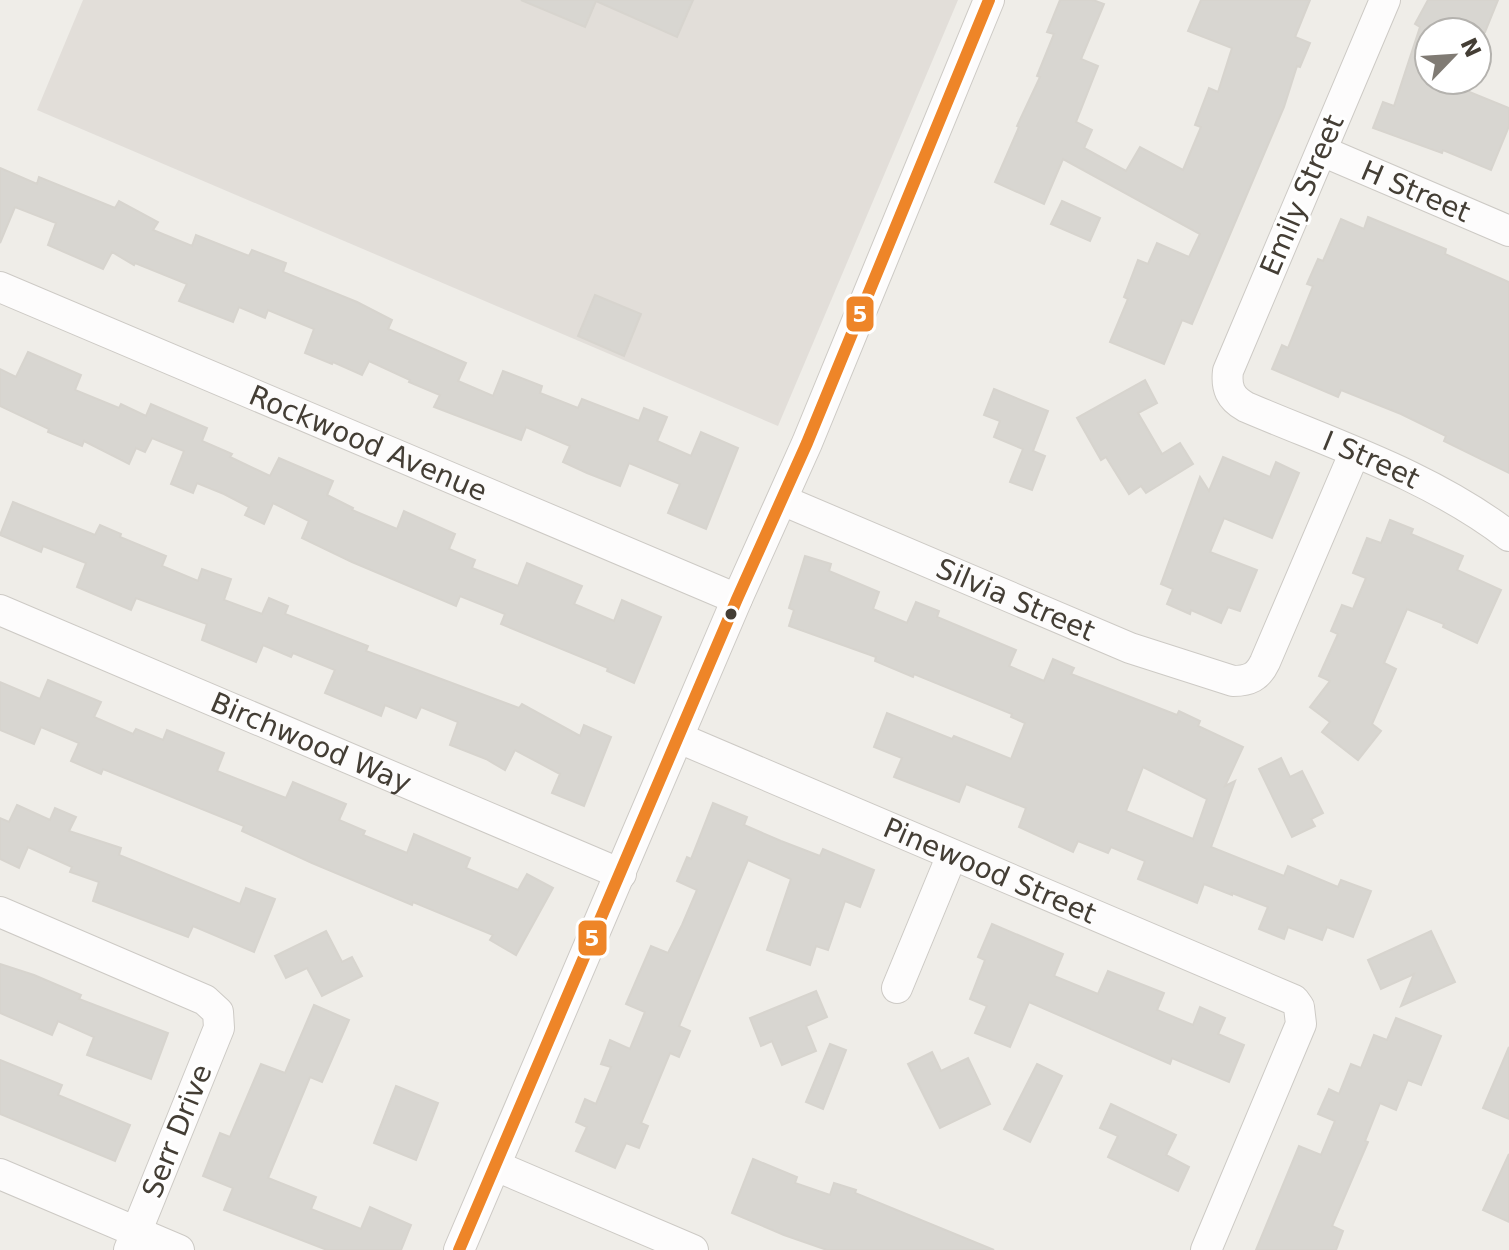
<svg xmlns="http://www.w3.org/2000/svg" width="1509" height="1250" font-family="'DejaVu Sans',sans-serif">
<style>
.industrial{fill:#e2ded9}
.building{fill:#d8d6d1;stroke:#d7d4ce;stroke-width:2;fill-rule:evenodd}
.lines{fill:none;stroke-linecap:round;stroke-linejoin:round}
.minor-casing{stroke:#cdcac5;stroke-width:32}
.minor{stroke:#fdfcfc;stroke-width:30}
.bus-1-casing{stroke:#fff;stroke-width:18}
.bus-1{stroke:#ee8528;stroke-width:12}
.bus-dot{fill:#443e35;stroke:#fff;stroke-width:3}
.labels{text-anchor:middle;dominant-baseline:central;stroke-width:6;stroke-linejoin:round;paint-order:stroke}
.street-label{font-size:28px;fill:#443e35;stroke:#fff}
.line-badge{stroke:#fff;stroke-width:3}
.badge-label{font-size:22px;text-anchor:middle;font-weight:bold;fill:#fff}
</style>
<rect width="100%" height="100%" fill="#efede8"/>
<polygon class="industrial" points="83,0 958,0 778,426 37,110"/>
<g class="building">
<polygon points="521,0 693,0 677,37 596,1 585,27"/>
<polygon points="1060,0 1093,0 1104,4 1081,59 1098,66 1076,122 1092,130 1084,148 1126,171 1140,147 1183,170 1201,127 1195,125 1209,88 1218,92 1232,48 1188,31 1201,0 1310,0 1295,37 1310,43 1300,67 1297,66 1284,107 1192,324 1182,320 1164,364 1110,342 1128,299 1124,297 1138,260 1148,264 1157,243 1189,257 1200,234 1063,159 1044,204 995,182 1019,127 1017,126 1040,77 1037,76 1054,34 1047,32"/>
<polygon points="1428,0 1498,0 1485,32 1429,32 1429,80 1467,80 1462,89 1509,108 1509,126 1491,170 1443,150 1442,153 1373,128 1383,102 1394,106 1420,27 1415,24"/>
<polygon points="0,168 37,184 39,177 115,208 119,201 158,222 153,230 192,246 196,235 249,256 252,250 286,263 283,272 357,302 392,320 388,329 466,363 458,381 493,396 503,371 542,386 540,393 578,408 582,399 639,421 644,408 667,417 657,441 691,456 701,432 738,448 706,529 668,513 680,484 629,463 620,486 587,473 563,462 570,446 526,427 521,440 434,407 440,395 409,382 410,380 369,361 362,375 333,362 332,364 305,353 314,329 268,310 265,318 239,307 233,322 179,301 187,284 135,263 134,265 112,252 103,269 48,245 56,223 15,207 0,243"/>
<polygon points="1062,201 1100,218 1090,241 1051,224"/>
<polygon points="1368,217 1446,249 1445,254 1509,282 1509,473 1444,441 1446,436 1401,414 1341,390 1338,397 1272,369 1282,345 1288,348 1313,286 1307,284 1318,259 1323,261 1341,219 1364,229"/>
<polygon points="595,295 641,314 624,356 578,336"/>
<polygon points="28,352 81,375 75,390 119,408 121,404 146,416 151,404 207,428 202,441 232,454 230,457 270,476 279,458 333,481 327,495 353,508 352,510 397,529 404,511 455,534 449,549 475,560 472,568 518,586 527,563 582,586 574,604 614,621 622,600 661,617 634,683 607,671 608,668 501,624 505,614 460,596 456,606 352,562 302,538 309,521 273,503 264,524 245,515 249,507 224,494 197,483 193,493 171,484 184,451 152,438 145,452 136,448 129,464 84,441 82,446 48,432 49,429 0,406 0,369 16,377"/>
<polygon points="1145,380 1157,403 1138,413 1162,454 1180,443 1193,464 1146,493 1141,486 1129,494 1106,457 1101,460 1077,418"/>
<polygon points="994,389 1048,411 1033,451 1045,456 1032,490 1010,482 1023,449 994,437 1000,421 984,415"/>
<polygon points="1223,457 1270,477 1276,462 1299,473 1272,538 1224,518 1210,552 1257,570 1240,611 1228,607 1221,623 1191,610 1190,614 1167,604 1173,589 1161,584 1200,477 1209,491"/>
<polygon points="13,502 95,535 100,525 121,534 120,537 166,556 162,566 198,581 202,569 231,579 224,600 262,614 269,598 288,606 285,614 368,646 366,651 519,708 522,704 580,736 584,725 611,737 584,806 552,793 560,774 515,750 505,770 486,759 450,745 458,722 421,707 416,718 385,705 381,716 325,693 335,670 293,653 291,657 263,645 256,662 202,640 207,624 136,598 131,610 77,587 86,563 43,546 41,552 0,535"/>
<polygon points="1390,520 1413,529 1411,534 1463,556 1457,570 1501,590 1477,643 1443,627 1444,624 1407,609 1384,663 1396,669 1372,724 1381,731 1358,760 1322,732 1330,722 1310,707 1330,681 1319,676 1338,634 1331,631 1342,605 1353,609 1366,578 1353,573 1367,538 1381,543"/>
<path d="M805,556l26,8 -2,7 50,21 -6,17 34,14 9,-21 23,9 -2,6 79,33 -7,16 35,15 9,-22 21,9 -3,6 106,41 2,-4 21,10 -2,5 45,21 -18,39 10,-5 -24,66 73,29 4,-10 50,21 3,-7 30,11 -18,46 -26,-10 -5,13 -34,-13 -4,12 -25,-10 9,-22 -36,-14v2l-28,-11 -7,19 -59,-24 7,-18 -34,-14 -3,6 -30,-12 -5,11 -54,-25 7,-19 -60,-24 -7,18 -65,-25 8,-19 -28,-11 13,-34 65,26 2,-3 57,23 14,-36 -14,-6 1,-3 -98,-40 -1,3 -38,-16 1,-4 -87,-31 5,-16 -5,-2zM1143,767l64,32 -14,40 -67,-28z"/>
<polygon points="48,680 101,702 94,717 133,734 136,729 163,740 167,730 224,753 217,771 286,798 293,782 346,804 339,820 365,831 363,835 407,853 414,834 470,858 466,868 518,890 527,874 553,888 516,955 490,940 493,935 413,902 412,905 312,863 242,831 244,826 103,769 101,774 71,761 79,743 41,727 34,744 0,730 0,682 40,699"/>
<polygon points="1281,758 1290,777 1302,771 1323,813 1311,819 1315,826 1292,837 1259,769"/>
<polygon points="713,803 747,817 744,825 781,841 820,856 823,849 874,870 860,907 845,901 828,950 816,946 810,965 767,950 791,879 748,860 679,1026 690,1031 679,1057 670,1053 641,1123 648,1126 639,1148 626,1143 615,1168 576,1151 587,1127 576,1122 585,1099 596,1104 611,1067 601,1064 610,1040 630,1049 645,1012 626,1004 651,946 668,953 682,925 697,890 677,881 687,857 691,859"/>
<polygon points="17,805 50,820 55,808 76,817 69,831 121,848 119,855 240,904 246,888 275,899 254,952 193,926 188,937 93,901 99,882 70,872 72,867 28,847 19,868 0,859 0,818 9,822"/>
<polygon points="992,924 1063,954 1054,976 1098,994 1108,971 1164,993 1157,1010 1193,1025 1200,1007 1225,1018 1218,1034 1244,1045 1229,1082 1172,1058 1170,1064 1029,1002 1010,1047 975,1033 987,1006 970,999 985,960 978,957"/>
<polygon points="326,931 342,962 352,957 362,976 322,996 307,968 286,978 275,956"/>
<polygon points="1431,931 1455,982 1401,1006 1414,974 1381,989 1368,960"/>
<polygon points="0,964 34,975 81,995 79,999 168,1033 151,1079 87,1055 94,1037 58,1021 52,1035 0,1013"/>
<polygon points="816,991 827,1017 806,1026 816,1051 782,1065 772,1041 761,1046 750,1018"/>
<polygon points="314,1005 349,1020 322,1082 310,1077 268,1178 316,1197 311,1209 361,1229 370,1207 411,1225 401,1250 327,1250 224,1210 233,1188 203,1176 220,1133 230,1137 261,1064 285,1073"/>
<polygon points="1396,1018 1441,1036 1421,1085 1408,1080 1396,1110 1380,1103 1365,1141 1368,1142 1332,1226 1343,1231 1336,1250 1256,1250 1299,1146 1321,1155 1335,1121 1318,1114 1329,1089 1339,1094 1351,1064 1361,1068 1374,1035 1387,1040"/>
<polygon points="830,1044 846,1050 823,1109 806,1102"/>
<polygon points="1509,1047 1509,1119 1483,1108"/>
<polygon points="932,1052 941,1071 968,1058 990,1104 940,1128 908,1064"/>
<polygon points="0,1060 62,1085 58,1095 130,1125 115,1161 0,1114"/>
<polygon points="1037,1064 1062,1076 1030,1142 1004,1129"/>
<polygon points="396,1086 438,1103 416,1160 374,1143"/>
<polygon points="1111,1104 1176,1135 1166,1155 1189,1167 1178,1191 1108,1157 1118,1136 1100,1128"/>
<polygon points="1509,1154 1509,1222 1483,1210"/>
<polygon points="753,1159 797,1177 795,1183 830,1195 834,1183 856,1190 855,1193 994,1250 827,1250 784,1235 732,1213"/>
</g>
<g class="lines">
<g class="minor-casing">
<g id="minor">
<path id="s1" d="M1385,0l-157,371c-2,17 2,27 18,36 89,38 185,69 263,129"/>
<path id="s2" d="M1322,151l187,80"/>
<path id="s3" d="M0,287l737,312"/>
<path id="s4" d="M782,500l348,148 103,33c16,0 25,-4 32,-19l89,-208"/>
<path id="s5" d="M0,610l621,264"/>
<path id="s6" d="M679,738l615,262 5,7 2,17 -95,226"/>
<polyline points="0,912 205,1000 218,1012 219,1028 129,1250"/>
<polyline points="897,988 952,855"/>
<polyline points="496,1166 693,1250"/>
<polyline points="0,1174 179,1250"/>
<polyline points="459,1250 737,599 807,443 989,0"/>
</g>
</g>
<use href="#minor" class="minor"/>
<g class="bus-1-casing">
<polyline id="bus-1" points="459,1250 737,599 807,443 989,0"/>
</g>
<use href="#bus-1" class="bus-1"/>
</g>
<circle class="bus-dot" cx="731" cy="614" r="7"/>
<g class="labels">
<g class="street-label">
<text stroke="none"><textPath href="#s2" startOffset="102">H Street</textPath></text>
<text transform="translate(1302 195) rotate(-67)">Emily Street</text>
<text stroke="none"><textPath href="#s3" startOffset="400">Rockwood Avenue</textPath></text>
<text stroke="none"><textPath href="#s1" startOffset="582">I Street</textPath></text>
<text stroke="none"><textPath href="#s4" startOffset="254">Silvia Street</textPath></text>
<text stroke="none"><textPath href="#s5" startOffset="338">Birchwood Way</textPath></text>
<text stroke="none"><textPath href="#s6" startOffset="338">Pinewood Street</textPath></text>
<text transform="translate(177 1131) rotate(-68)">Serr Drive</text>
</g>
</g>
<g class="line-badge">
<rect x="845" y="295" width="30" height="38" rx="8" fill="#ee8528"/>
<rect x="577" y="919" width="31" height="38" rx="8" fill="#ee8528"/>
</g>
<g class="badge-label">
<text x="860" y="322">5</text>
<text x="592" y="946">5</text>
</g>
<g transform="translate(1453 56) rotate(65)"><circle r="38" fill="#ffffff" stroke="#b4b2ae" stroke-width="2"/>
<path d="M0-6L14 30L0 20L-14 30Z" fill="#807b74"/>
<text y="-12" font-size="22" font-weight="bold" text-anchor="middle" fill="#443e35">N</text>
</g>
</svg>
